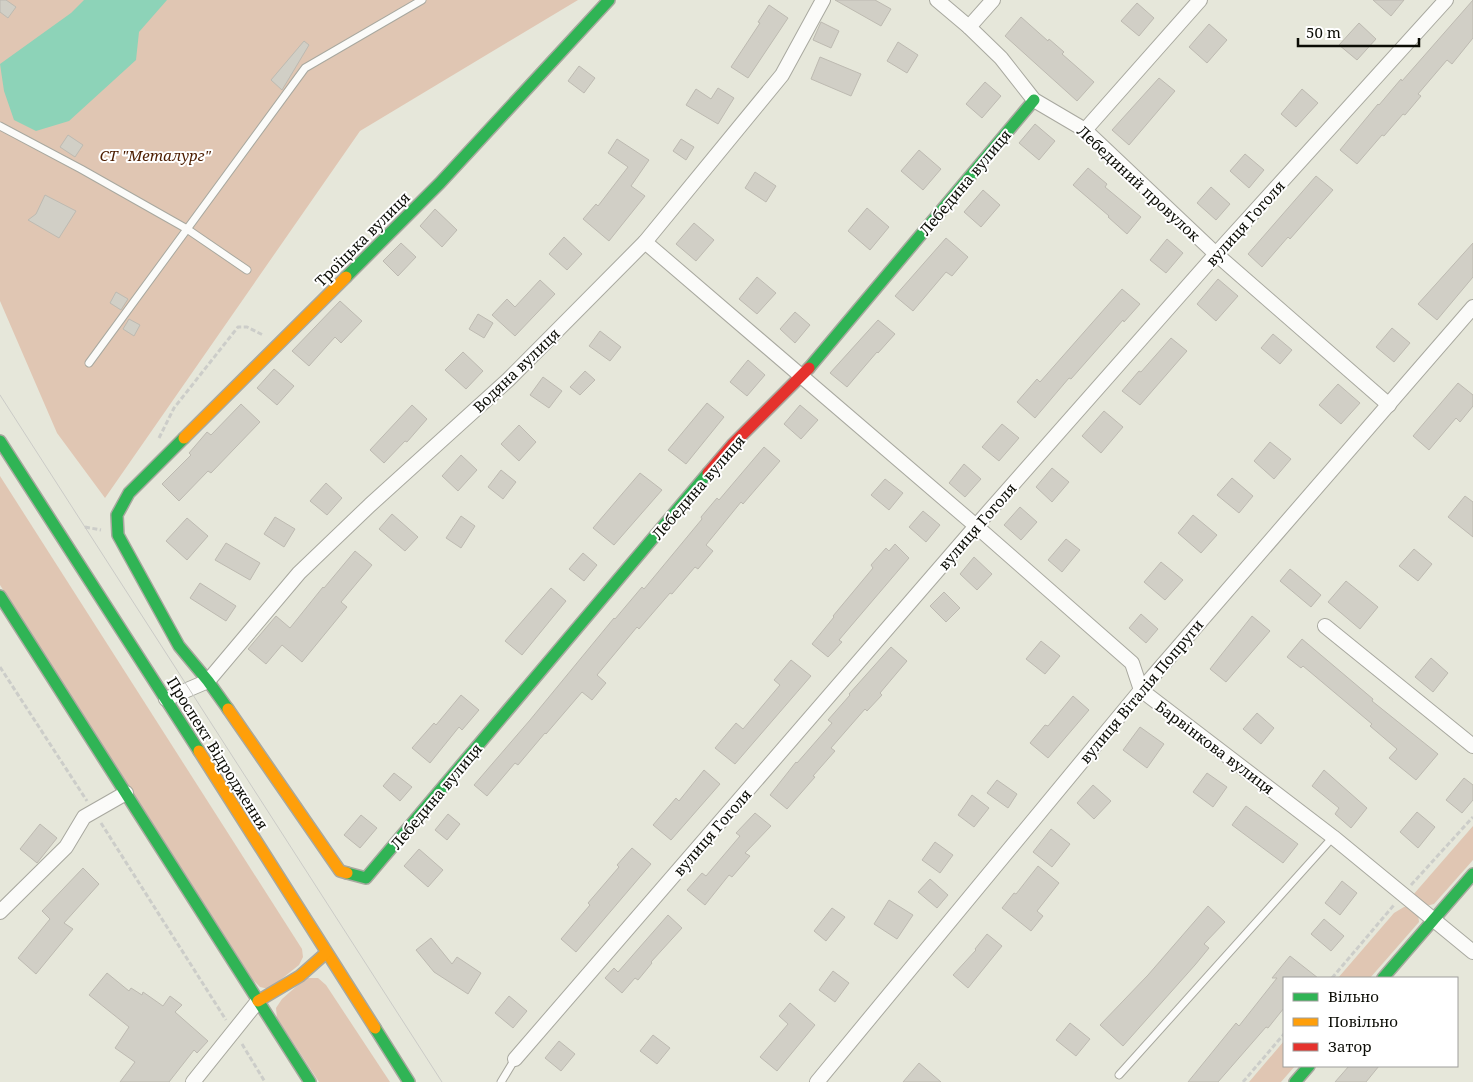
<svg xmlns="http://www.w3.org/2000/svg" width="1473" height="1082" font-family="'Noto Serif',serif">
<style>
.green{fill:#e0c6b3}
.water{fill:#8dd3b8}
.building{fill:#d1cfc6;stroke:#bdbab1}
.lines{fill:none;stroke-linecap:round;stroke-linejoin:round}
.lane-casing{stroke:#a8a89f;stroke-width:9}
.street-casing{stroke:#a8a89f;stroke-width:16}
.fast-casing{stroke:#a8a89f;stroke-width:14}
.slow-casing{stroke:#a8a89f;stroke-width:14}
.jam-casing{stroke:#a8a89f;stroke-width:14}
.path{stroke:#cccdc9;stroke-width:3;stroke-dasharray:5 2.5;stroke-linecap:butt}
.lane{stroke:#fbfbf9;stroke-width:7}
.street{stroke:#fbfbf9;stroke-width:14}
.fast{stroke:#30b455;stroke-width:11}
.slow{stroke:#ff9f0a;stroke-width:11}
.jam{stroke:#e5322d;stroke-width:11}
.tram{stroke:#cbcbc7;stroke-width:1}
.labels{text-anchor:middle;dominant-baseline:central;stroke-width:4;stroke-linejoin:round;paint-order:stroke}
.park-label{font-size:15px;font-style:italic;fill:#4c1d00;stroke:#fff}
.street-label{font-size:15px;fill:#0c0d06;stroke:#fff}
</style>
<rect width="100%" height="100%" fill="#e6e7da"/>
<g class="green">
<polygon points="0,0 578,0 360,131 105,498 57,433 0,301"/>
<polygon points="0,476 302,949 303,957 299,965 269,989 260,987 253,980 0,585"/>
<polygon points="1473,826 1473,860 1434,904 1426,906 1413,895"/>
<polygon points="1404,907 1412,907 1418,914 1419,922 1370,978 1338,978 1394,913"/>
<polygon points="306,978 318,978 326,985 390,1082 319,1082 277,1018 276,1008 282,999"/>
<polygon points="1284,1041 1284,1066 1295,1066 1281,1082 1249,1082"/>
</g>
<polygon class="water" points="84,0 167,0 139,32 136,60 69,121 36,131 14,120 4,91 0,64 71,13"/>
<g class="building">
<polygon points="0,0 6,0 16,7 8,18 0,12"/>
<polygon points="835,0 875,0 891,9 881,26"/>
<polygon points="1373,0 1404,0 1391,16"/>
<polygon points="1473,0 1473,38 1452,64 1447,60 1418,94 1421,96 1405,115 1403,114 1384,136 1382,135 1357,164 1340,150 1378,104 1379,105 1401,79 1402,81"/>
<polygon points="1137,3 1154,18 1139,36 1121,21"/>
<polygon points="769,5 788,18 748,78 731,67 760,23 758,22"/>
<polygon points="1021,17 1048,41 1049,39 1064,52 1062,54 1094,82 1077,101 1005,36"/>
<polygon points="821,22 839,31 831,48 813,40"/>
<polygon points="1359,23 1376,39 1357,60 1339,45"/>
<polygon points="1209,24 1227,40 1207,63 1189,47"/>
<polygon points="304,41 309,45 282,90 271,80"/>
<polygon points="898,42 918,55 907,73 887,61"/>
<polygon points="820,57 861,74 851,96 811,79"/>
<polygon points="579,66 595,78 584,93 568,81"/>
<polygon points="1159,78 1175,91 1129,145 1112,130"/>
<polygon points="985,82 1001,96 982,118 966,104"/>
<polygon points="718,88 734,98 718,124 686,105 696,89 711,99"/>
<polygon points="1302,89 1318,103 1296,127 1281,114"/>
<polygon points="1035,124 1055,141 1039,160 1019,143"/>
<polygon points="68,135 83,145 75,157 60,147"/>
<polygon points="617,139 649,160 631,186 645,196 609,241 583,219 596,204 598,206 628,167 608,153"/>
<polygon points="681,139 694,147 686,160 673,151"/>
<polygon points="919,150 941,169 923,190 901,171"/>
<polygon points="1245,154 1264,170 1249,188 1230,171"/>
<polygon points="1088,168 1107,184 1105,187 1141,217 1127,234 1108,217 1109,216 1073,185"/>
<polygon points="755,172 776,186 766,202 745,188"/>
<polygon points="1316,176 1333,190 1290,239 1288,237 1262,267 1248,254"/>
<polygon points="1211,187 1230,204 1216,220 1197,203"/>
<polygon points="983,190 1000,205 981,227 964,212"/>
<polygon points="45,195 76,211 59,238 28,220 36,214"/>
<polygon points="867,208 889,227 870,250 848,231"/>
<polygon points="435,209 457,230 442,247 420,226"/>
<polygon points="694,223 714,240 696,261 676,244"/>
<polygon points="564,237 582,254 567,270 549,254"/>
<polygon points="946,238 968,257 952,276 946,272 913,311 895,296"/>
<polygon points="1167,239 1183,253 1166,273 1150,260"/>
<polygon points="401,243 416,257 398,276 383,261"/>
<polygon points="1473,243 1473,277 1437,320 1418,304"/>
<polygon points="757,277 776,293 757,314 739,299"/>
<polygon points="1218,279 1238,296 1216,321 1197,304"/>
<polygon points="540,280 555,294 515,336 492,315 507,299 515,307"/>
<polygon points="1122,289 1140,304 1124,322 1123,320 1071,379 1069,378 1035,418 1017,402 1037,379 1040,382"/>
<polygon points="116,292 128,299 121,310 110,303"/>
<polygon points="340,301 362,321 341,343 335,337 309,366 292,351"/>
<polygon points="795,312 810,325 795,343 780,329"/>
<polygon points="478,314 493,323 484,338 469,329"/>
<polygon points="129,319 140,325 134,336 123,329"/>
<polygon points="878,320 895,334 878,353 877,352 847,387 830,373"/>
<polygon points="1392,328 1410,343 1394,362 1376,347"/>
<polygon points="600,331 621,347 610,361 589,346"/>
<polygon points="1273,334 1292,350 1280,364 1261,348"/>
<polygon points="1171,338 1187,351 1140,405 1122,391 1139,371 1141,372"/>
<polygon points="463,352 483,371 466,389 445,370"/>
<polygon points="748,360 765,375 747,396 730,382"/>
<polygon points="274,369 294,386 277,405 257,388"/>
<polygon points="585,371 595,380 580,395 570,387"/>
<polygon points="543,377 562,391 549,408 530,395"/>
<polygon points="1458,383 1473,395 1473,406 1460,422 1456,418 1429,450 1413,436"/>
<polygon points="1338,384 1360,403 1341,424 1319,405"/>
<polygon points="707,403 724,417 686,464 668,450"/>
<polygon points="241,404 260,422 211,473 208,471 179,501 162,484 191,455 189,453 207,432 211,435"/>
<polygon points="412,405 427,419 407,442 405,441 384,463 370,450"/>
<polygon points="800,405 818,420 801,439 784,424"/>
<polygon points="1104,411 1123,427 1101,453 1082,436"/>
<polygon points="1002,424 1019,438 999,461 982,447"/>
<polygon points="519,425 536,442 519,461 501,444"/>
<polygon points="1270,442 1291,459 1274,479 1254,461"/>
<polygon points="764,447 780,461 743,504 741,502 706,545 713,551 698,569 695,567 672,594 670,593 639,629 637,627 597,675 606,683 592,700 582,692 546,734 545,733 518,765 515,763 487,796 474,785 530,720 614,618 615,619 642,587 644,589 702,519 701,517 717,498 719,500"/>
<polygon points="461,455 477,470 458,491 442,476"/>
<polygon points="964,464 981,479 965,497 949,483"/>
<polygon points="1052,468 1069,482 1052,502 1036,487"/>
<polygon points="501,470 516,482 503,499 488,487"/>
<polygon points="640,473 662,490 614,545 593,528"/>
<polygon points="1232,478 1253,496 1239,513 1217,495"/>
<polygon points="885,479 903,493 889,510 871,495"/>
<polygon points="326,483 342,498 327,515 310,501"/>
<polygon points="1465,496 1473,502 1473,537 1448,517"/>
<polygon points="1020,507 1037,522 1021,540 1004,525"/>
<polygon points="923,511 940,525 926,542 909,527"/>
<polygon points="392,514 418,537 405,551 379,529"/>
<polygon points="1193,515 1217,535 1201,553 1178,533"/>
<polygon points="461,516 475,526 461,548 446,538"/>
<polygon points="275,517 295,529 284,547 264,534"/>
<polygon points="187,518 208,536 187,560 166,541"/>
<polygon points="1066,539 1080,550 1062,572 1048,560"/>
<polygon points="226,543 260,563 250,580 215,560"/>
<polygon points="895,544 909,558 839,640 842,642 828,657 812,644 834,617 833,616 873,568 871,565 886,548 889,551"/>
<polygon points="1414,549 1432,564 1418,581 1399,566"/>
<polygon points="355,551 372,565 341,602 347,607 302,662 282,645 266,664 248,649 276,616 290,628 323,587 324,588"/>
<polygon points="583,553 597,565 584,581 569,569"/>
<polygon points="974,557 992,574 977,590 960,574"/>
<polygon points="1161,562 1183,580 1165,600 1144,582"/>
<polygon points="1290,569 1321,595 1311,607 1280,581"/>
<polygon points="1346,581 1378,607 1360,629 1328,602"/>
<polygon points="200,583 236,606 226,621 190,598"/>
<polygon points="551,588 566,601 522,655 505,641"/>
<polygon points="944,592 960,608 946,622 930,606"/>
<polygon points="1141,614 1158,629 1146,643 1129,628"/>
<polygon points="1252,616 1270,631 1226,682 1210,669"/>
<polygon points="1302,639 1373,699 1372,701 1438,754 1416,780 1389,758 1397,749 1370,726 1372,724 1303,666 1301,668 1287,657"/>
<polygon points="1041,641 1060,656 1045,674 1026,659"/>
<polygon points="891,647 907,661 880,693 882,695 867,711 865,709 831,748 835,751 813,776 815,777 787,809 770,795 796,762 797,763 832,723 828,720 850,695 849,694"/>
<polygon points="1431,658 1448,673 1433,692 1415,677"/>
<polygon points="791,660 811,676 735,764 715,748 736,723 743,729 780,685 774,680"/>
<polygon points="461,695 479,710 462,730 459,727 430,763 412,748 434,723 436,725"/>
<polygon points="1073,696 1089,710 1048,758 1030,743 1045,725 1048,726"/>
<polygon points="1257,713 1274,728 1261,744 1243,729"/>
<polygon points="1140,727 1164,744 1147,768 1123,750"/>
<polygon points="704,770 720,784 671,840 653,825 676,798 679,801"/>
<polygon points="1324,770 1367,808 1351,828 1335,814 1339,808 1312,786"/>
<polygon points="394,773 412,787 400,801 383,786"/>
<polygon points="1207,773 1227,787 1213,807 1193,792"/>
<polygon points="1464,778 1473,785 1473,800 1462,813 1446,800"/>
<polygon points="997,780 1017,794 1008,808 987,793"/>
<polygon points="1093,785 1111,801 1094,819 1077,803"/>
<polygon points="972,795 989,808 974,827 958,815"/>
<polygon points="1246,806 1298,844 1283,863 1232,825"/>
<polygon points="1417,812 1435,827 1418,848 1400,832"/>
<polygon points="755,813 771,826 745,853 750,856 732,877 729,875 705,905 687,890 702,873 706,876 740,836 736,833"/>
<polygon points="448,814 460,824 447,840 435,830"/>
<polygon points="361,815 377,828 360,848 344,835"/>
<polygon points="40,824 57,838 37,863 20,849"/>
<polygon points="1051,829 1070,844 1052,867 1033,852"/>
<polygon points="935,842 953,855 940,873 922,860"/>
<polygon points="632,848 651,864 576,952 561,939 590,905 588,903 619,867 617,865"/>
<polygon points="419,849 443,870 428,887 404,866"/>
<polygon points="1038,866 1059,883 1037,911 1043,916 1031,931 1002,908 1014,893 1016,894"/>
<polygon points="83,868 99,884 64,923 73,929 36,974 18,958 50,919 42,911"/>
<polygon points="930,879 948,895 937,908 918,892"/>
<polygon points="1342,881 1357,893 1340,915 1325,903"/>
<polygon points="889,900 913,915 897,939 874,924"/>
<polygon points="1208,906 1225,922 1204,944 1209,948 1195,965 1123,1046 1100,1025 1148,975"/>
<polygon points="832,908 845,917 826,941 814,931"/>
<polygon points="668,915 682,928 651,962 652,963 638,980 635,978 622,993 605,978 614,968 618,972"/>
<polygon points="1324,919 1344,936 1331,951 1311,934"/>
<polygon points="987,934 1002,946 968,988 953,975 976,950 975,949"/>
<polygon points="431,938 452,964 457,957 481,973 468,994 434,972 416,950"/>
<polygon points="1290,956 1318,978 1284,978 1284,1008 1268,1028 1266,1027 1218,1082 1188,1082 1236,1023 1239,1026 1277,978 1272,978"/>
<polygon points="833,971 849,983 835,1002 819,990"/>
<polygon points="107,973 129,991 131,988 142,995 143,992 163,1006 170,996 182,1005 175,1012 208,1041 197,1053 194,1050 169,1082 120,1082 135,1062 115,1048 129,1027 89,995"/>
<polygon points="509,996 527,1011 513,1028 495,1013"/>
<polygon points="790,1003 815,1025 777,1071 760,1057 788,1024 779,1016"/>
<polygon points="1070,1023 1090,1039 1076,1056 1056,1040"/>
<polygon points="653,1035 670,1048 657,1064 640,1051"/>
<polygon points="559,1041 575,1054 561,1071 545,1058"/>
<polygon points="919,1063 941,1082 903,1082"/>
<polygon points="1349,1066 1379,1066 1366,1082 1335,1082"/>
</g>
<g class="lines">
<g class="lane-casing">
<g id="lane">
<polyline points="0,126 81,169 187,229 247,270"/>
<polyline points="89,363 305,68 422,0"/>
<polyline points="1119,1075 1333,837"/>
<polyline points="501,1082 515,1059"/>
</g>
</g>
<g class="street-casing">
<g id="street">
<polyline points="937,0 969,27 1001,58 1034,100 1085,130 1216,254 1389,405"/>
<polyline points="969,27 993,0"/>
<polyline points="1085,130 1200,0"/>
<polyline points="645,242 976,526 1132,663 1141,690 1333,837 1473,952"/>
<polyline points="1325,626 1473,746"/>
<polyline points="166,699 208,681 299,573 370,505 508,380 645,242 782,75 823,0"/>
<polyline points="0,912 66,847 84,817 126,793"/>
<polyline points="515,1059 976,526 1216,254 1446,0"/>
<polyline points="193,1082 258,1001"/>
<polyline points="817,1082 1141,690 1473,307"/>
</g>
</g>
<g class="fast-casing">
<g id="fast">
<polyline points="346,277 440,183 609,0"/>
<polyline points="809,368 1034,100"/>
<polyline points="184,438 129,493 117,515 118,535 179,646 208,681 228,709"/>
<polyline points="0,441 199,751"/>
<polyline points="0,596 310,1082"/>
<polyline points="347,873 366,878 708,473"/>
<polyline points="1383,978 1473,874"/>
<polyline points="375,1028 409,1082"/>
<polyline points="1295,1082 1309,1066"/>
</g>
</g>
<g class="slow-casing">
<g id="slow">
<polyline points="184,438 346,277"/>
<polyline points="228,709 340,871 347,873"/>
<polyline points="199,751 375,1028"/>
<polyline points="258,1001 300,976 326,953"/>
</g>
</g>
<g class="jam-casing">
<polyline id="jam" points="708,473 732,445 809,368"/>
</g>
<g class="path">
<polyline points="159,438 174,408 238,327 247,327 263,335"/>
<polyline points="85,527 101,530"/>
<polyline points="0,667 87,801"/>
<polyline points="101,823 226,1020"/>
<polyline points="1411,885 1473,817"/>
<polyline points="1332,978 1394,905"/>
<polyline points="242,1044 265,1082"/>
<polyline points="1243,1082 1284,1034"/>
</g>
<use href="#lane" class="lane"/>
<use href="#street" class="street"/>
<use href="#fast" class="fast"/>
<use href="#slow" class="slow"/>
<use href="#jam" class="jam"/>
<polyline class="tram" points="0,395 442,1082"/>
</g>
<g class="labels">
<g class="park-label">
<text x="155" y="155">СТ "Металург"</text>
</g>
<g class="street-label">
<text transform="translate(965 182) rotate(-50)">Лебедина вулиця</text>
<text transform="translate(1139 183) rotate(43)">Лебединий провулок</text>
<text transform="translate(1245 223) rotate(-48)">вулиця Гоголя</text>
<text transform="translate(362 239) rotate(-45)">Троїцька вулиця</text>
<text transform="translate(516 370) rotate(-44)">Водяна вулиця</text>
<text transform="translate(698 487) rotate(-49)">Лебедина вулиця</text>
<text transform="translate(977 526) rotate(-49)">вулиця Гоголя</text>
<text transform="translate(1141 691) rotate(-50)">вулиця Віталія Попруги</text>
<text transform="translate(1215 747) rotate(37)">Барвінкова вулиця</text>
<text transform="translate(218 753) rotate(58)">Проспект Відродження</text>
<text transform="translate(436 796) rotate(-50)">Лебедина вулиця</text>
<text transform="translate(712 832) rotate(-49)">вулиця Гоголя</text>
</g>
</g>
<rect x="1283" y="977" width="175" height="90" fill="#ffffff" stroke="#9e9e9b"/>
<rect x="1293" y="993" width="25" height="8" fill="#30b455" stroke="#9e9e9b"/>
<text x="1328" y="1002" font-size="15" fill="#0c0d06">Вільно</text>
<rect x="1293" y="1018" width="25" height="8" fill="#ff9f0a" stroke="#9e9e9b"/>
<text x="1328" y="1027" font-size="15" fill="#0c0d06">Повільно</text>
<rect x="1293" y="1043" width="25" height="8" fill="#e5322d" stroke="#9e9e9b"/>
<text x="1328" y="1052" font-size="15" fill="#0c0d06">Затор</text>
<path d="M1298 38v8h121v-8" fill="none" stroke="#0c0d06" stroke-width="2.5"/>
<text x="1306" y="38" font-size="15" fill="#0c0d06" stroke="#ffffff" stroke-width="4" paint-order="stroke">50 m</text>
</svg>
